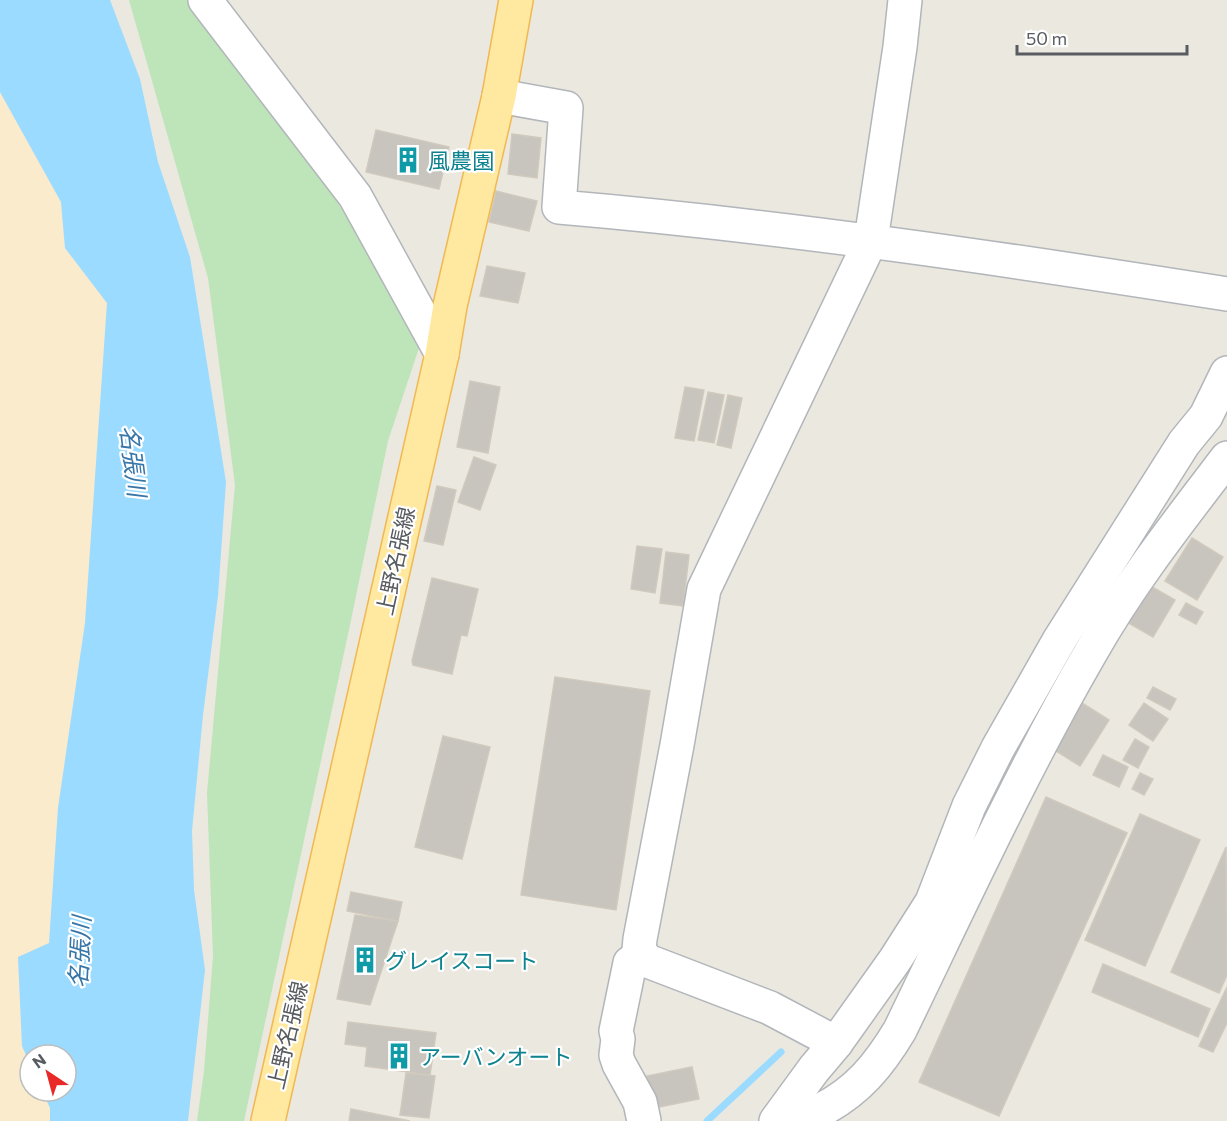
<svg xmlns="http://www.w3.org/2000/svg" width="1227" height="1121" font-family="Commissioner,'Noto Sans JP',sans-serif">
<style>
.green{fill:#bee4ba}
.sand{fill:#faebcc}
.water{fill:#9bdbff}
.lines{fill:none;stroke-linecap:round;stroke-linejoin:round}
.stream{stroke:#9bdbff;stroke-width:7}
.building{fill:#c8c4be;stroke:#d0c9bd;stroke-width:1.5}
.minor-casing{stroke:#b2b6ba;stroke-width:36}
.major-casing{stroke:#f1b852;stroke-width:36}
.minor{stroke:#fff;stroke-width:33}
.major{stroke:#ffe8a0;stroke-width:33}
.labels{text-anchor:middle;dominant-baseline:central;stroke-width:4.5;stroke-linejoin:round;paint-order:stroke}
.culture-label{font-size:22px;fill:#0d838f;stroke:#fff;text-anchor:start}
.street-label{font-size:22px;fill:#585c60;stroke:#fff}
.water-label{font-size:24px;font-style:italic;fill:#3876a7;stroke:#fff}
</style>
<rect width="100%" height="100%" fill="#ebe8df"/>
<polygon class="green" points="129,0 189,0 306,155 424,333 388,441 350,625 244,1121 197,1121 204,1071 213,956 207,793 235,485 208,278"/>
<polygon class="sand" points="0,92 61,202 65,248 107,303 85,623 58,808 49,944 18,958 22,1046 30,1064 30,1091 42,1091 50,1108 50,1121 0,1121"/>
<polygon class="water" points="0,0 110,0 140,79 158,162 190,257 226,482 218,596 203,715 192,831 194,890 205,970 188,1121 50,1121 50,1108 42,1091 66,1091 66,1055 30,1055 30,1064 22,1046 18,957 49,943 58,808 85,623 107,303 65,248 61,202 0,92"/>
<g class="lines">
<polyline class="stream" points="707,1121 781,1052"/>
</g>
<g class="building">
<polygon points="376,130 449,147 439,189 366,172"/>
<polygon points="512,134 541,138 537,178 508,174"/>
<polygon points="496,191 537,201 529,231 489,222"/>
<polygon points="487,266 525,273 518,303 480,296"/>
<polygon points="470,381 500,387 488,453 457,447"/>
<polygon points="685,387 704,390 694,441 675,438"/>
<polygon points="708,392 724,395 714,443 698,440"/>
<polygon points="728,395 742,398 731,448 717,445"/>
<polygon points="474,457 496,465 480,510 458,502"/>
<polygon points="437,486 456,490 443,545 424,541"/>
<polygon points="1192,538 1223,557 1197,600 1165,581"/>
<polygon points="637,546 662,549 655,593 631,589"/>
<polygon points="666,552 689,555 683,606 660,603"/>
<polygon points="432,578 478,589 467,636 461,635 452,674 413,665 412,661"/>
<polygon points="1147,584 1175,600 1153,637 1125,621"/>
<polygon points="1186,603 1203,612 1196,624 1179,615"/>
<polygon points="555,677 650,691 616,910 521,895"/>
<polygon points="1153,687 1176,699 1170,710 1147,698"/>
<polygon points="1082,703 1109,720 1080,766 1053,749"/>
<polygon points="1144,703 1168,719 1153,741 1129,725"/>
<polygon points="443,736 490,747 462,859 415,847"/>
<polygon points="1135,739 1149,747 1138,768 1123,760"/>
<polygon points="1103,755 1128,767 1119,787 1093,775"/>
<polygon points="1140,773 1153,779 1144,795 1132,789"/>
<polygon points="1046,797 1127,833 999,1116 919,1082"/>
<polygon points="1140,814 1200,840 1145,966 1085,940"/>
<polygon points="1226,847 1227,975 1219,993 1171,972"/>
<polygon points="351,892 402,902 398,921 347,911"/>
<polygon points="355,915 398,921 370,1005 337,999"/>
<polygon points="1103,964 1210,1009 1198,1037 1092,992"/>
<polygon points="1227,987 1227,1023 1213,1052 1199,1046"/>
<polygon points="348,1022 436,1033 430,1075 365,1066 367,1047 345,1044"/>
<polygon points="692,1067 699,1099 654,1108 647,1076"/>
<polygon points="406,1073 435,1076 429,1118 400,1115"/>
<polygon points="351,1109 410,1121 349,1121"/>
</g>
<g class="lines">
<g class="minor-casing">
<g id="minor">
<polyline points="205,0 355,196 442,354"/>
<path d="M499,96l67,12 -7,99c224,19 446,52 668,87"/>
<polyline points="642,954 630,963 616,1031 618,1039 616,1055 619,1064 640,1102 644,1121"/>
<polyline points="836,1043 770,1008 645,960 639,950 640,939 677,745 704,589 871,240 900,47 905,0"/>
<polyline points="776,1121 814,1069 836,1043 895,960 932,902 969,806 998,748 1060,639 1184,443 1206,416 1227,373"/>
<path d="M780,1121c13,-3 29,-4 41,-11 37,-19 58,-45 79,-80 61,-126 121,-257 191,-378 39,-69 88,-131 136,-194"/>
</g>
</g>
<g class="major-casing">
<polyline id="major" points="268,1121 442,354 450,306 499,96 516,0"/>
</g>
<use href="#minor" class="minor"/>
<use href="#major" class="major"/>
</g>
<defs>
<g id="building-bare" transform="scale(2.07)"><path d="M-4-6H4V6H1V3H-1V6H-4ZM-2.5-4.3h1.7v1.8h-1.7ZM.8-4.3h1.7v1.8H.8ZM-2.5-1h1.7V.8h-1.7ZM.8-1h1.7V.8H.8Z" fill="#0f9aa8" stroke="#fff" stroke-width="2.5" paint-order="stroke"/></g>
</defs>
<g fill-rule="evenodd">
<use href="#building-bare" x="408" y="160"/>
<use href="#building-bare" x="365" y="960"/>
<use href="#building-bare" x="399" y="1056"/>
</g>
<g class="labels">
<g class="culture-label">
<text x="428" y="160">風農園</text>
<text x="385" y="960">グレイスコート</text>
<text x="419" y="1056">アーバンオート</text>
</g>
<g class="street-label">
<text transform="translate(395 561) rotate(-78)">上野名張線</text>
<text transform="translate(287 1035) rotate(-77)">上野名張線</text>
</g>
<g class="water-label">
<text transform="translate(134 461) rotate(83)">名張川</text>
<text transform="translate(79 952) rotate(-87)">名張川</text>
</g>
</g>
<g transform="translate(48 1073) rotate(324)"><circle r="28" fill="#ffffff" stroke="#bcbebf" stroke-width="1.5"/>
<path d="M0-4.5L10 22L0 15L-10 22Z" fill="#e92828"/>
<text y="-9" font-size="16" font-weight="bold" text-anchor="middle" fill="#585c60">N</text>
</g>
<path d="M1017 45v9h170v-9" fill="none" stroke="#585c60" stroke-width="3"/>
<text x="1026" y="45" font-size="18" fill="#585c60" stroke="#ffffff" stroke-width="4.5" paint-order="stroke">50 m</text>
</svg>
